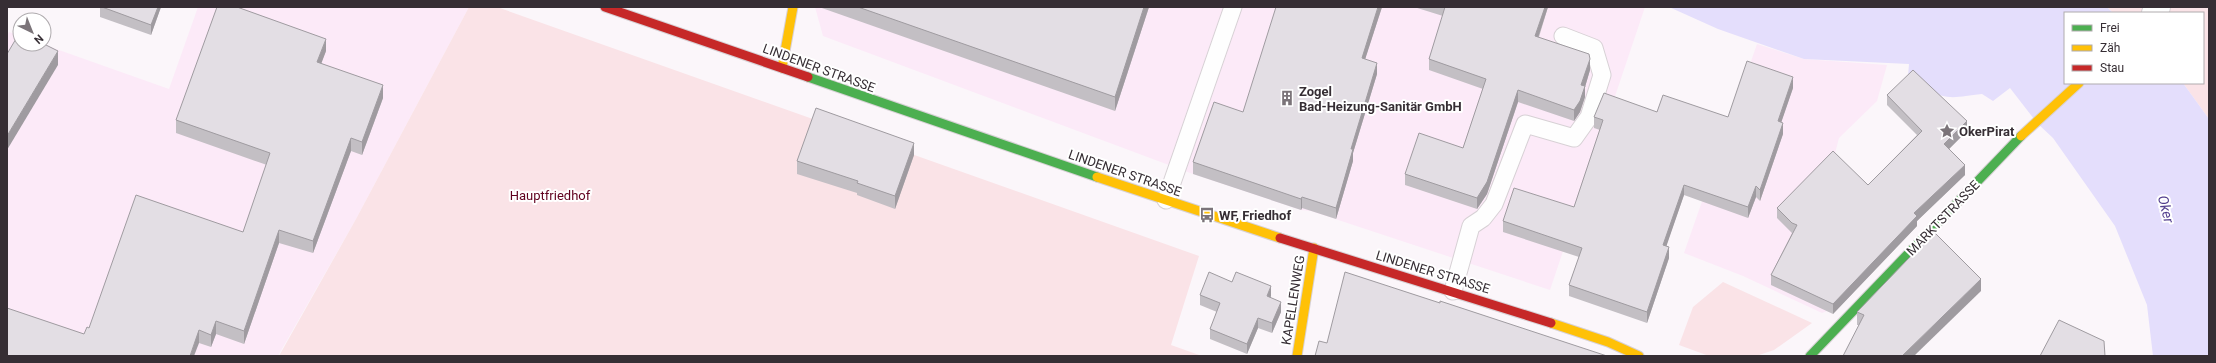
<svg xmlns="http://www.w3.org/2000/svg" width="2216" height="363" font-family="Roboto,sans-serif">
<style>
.built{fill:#fceaf8}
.green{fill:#fae3e7}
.water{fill:#e4defc}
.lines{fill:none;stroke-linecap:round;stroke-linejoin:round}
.lane-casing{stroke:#d7d1d5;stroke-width:19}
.street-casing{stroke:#d7d1d5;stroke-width:24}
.fast-casing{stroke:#d7d1d5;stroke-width:11}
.slow-casing{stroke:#d7d1d5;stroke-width:11}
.jam-casing{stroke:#d7d1d5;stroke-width:11}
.lane{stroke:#fefefe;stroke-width:17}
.street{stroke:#fefefe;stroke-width:22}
.fast{stroke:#4caf50;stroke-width:9}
.slow{stroke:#ffc107;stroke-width:9}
.jam{stroke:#c62828;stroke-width:9}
.wall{fill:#c3bfc4}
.shaded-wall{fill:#9f9ba0}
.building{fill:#e3dee4;stroke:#9f9ba0}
.labels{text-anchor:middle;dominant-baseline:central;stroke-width:4;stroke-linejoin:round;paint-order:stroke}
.street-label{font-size:13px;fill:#362e34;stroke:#fff}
.poi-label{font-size:13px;font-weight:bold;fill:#362e34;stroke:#fff;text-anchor:start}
.park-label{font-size:13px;fill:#60001e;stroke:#fff}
.water-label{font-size:14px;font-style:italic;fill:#533f8e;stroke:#fff}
</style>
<rect width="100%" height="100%" fill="#fbf6fa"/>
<g class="built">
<polygon points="198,7 469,7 356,219 278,356 7,356 7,36 9,32 20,36 20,44 42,44 169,89"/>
<polygon points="815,7 1645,7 1550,290 1311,211 1301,210 1193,174 823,36"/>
<polygon points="1757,44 1804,59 1887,65 1877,101 1839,138 1833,161 1827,311 1822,313 1743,276 1684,253"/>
</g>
<g class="green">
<polygon points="469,7 497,7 1199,256 1171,345 1202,356 279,356 356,219"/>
<polygon points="2107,7 2209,7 2209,119 2183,83 2203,83 2203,13 2113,13"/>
<polygon points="1723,282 1812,323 1774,350 1756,356 1709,356 1679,345 1693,307"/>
</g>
<path class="water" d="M1669,7h438l6,6h-48v70h118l26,36v237h-56l-6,-51 -32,-79 -62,-88 -16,-15 -27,-35 -17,13 -11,-7c-24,2 -33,8 -55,-5l-1,-7 -18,-6 1,-12 -105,-5 -86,-30z"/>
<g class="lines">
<g class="lane-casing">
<g id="lane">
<polyline points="1166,200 1233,7"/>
<polyline points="1453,291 1471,226 1483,218 1494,204 1525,124 1574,138 1589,117 1602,75 1594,48 1563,36"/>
</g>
</g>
<g class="street-casing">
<polyline id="street" points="2153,13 2159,7"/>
</g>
<g class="fast-casing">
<g id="fast">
<polyline points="808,77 1097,177"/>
<polyline points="1810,356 2021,136"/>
</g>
</g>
<g class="slow-casing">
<g id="slow">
<polyline points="782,68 793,7"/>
<polyline points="2021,136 2079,83"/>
<polyline points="1097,177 1280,238"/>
<polyline points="1551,323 1608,342 1639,356"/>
<polyline points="1297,356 1314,248"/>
</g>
</g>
<g class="jam-casing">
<g id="jam">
<polyline points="605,7 808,77"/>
<polyline points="1280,238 1551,323"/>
</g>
</g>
<use href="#lane" class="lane"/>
<use href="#street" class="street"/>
<use href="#fast" class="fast"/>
<use href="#slow" class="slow"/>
<use href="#jam" class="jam"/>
</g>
<g class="wall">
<polygon points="100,7 161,7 151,35 100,17"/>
<polygon points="819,7 1149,7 1115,111"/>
<polygon points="1382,7 1365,59 1377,74 1353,153 1353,161 1336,219 1302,208 1301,210 1193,174 1193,162 1243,112"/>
<polygon points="1414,7 1548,7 1539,37 1590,70 1585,87 1585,97 1580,112 1574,121 1518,102 1487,194 1477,209 1405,185 1405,174 1463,148 1483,89 1429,70 1429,59 1443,16"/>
<polygon points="326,51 321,63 383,98 362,155 351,151 313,253 279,243 244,344 216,334 211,347 199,343 84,334 89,328 243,232 267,165 176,133 176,120"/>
<polygon points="1793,88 1781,122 1783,134 1760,201 1756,197 1748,218 1684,195 1666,246 1669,258 1647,323 1569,296 1569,285 1579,257 1503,232 1503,221 1574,207 1600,130 1594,128 1594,117 1657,112 1728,117"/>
<polygon points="1887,95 1967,131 1949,149 1965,175 1917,221 1917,226 1833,314 1771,285 1771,275 1792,233 1777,218 1777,208 1868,185 1917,135 1887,105"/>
<polygon points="914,155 895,209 857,195 857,193 797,174 797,161"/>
<polygon points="1981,291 1859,325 1857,325 1857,312"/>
<polygon points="1200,295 1271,296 1270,297 1281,312 1272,333 1258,328 1247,354 1210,339 1210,329 1217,312 1200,305"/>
</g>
<g class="shaded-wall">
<polygon points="158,7 161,7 151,35 151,25"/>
<polygon points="1144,7 1149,7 1115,111 1115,97"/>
<polygon points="1378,7 1382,7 1362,69 1362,58"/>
<polygon points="1545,7 1548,7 1535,47 1535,36"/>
<polygon points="326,39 326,51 317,75 317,62"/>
<polygon points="58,51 58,65 7,150 7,136"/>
<polygon points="1590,59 1590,70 1585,87 1585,97 1580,112 1574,121 1574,110 1581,85"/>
<polygon points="1377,63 1377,74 1353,153 1353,161 1336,219 1336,208 1351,149"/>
<polygon points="1793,77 1793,88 1778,132 1778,121"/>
<polygon points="383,85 383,98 362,155 362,142"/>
<polygon points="1518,90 1518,102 1487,194 1477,209 1477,198"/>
<polygon points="1967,121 1967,131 1944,154 1944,144"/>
<polygon points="1783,123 1783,134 1760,201 1760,190"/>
<polygon points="351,138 351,151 313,253 313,241"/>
<polygon points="914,143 914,155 895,209 895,196"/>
<polygon points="1965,165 1965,175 1917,221 1917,226 1833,314 1833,304 1914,213"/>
<polygon points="1684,185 1684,195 1663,256 1663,245"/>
<polygon points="1756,186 1756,197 1748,218 1748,207"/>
<polygon points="1302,197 1302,208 1301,210 1301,199"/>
<polygon points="279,230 279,243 244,344 244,331"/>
<polygon points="1669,247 1669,258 1647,323 1647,312"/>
<polygon points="1981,279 1981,291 1914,356 1902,356"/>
<polygon points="1271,286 1271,296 1267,306 1267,296"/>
<polygon points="1281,302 1281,312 1272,333 1272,323"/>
<polygon points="1258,318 1258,328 1247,354 1247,344"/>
<polygon points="216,321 216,334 211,347 211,335"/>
<polygon points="199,330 199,343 194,356 190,356"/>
</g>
<g class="building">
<polygon points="102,7 158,7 151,25"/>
<polygon points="217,7 237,7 326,39 317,62 383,85 362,142 351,138 313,241 279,230 244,331 216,321 211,335 199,330 190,356 7,356 7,308 84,334 87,327 89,328 136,195 243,232 270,153 176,120"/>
<polygon points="858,7 1144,7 1115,97"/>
<polygon points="1276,7 1378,7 1362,58 1377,63 1351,149 1353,149 1336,208 1302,197 1301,199 1193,162 1214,102 1243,112"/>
<polygon points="1445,7 1545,7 1535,36 1589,54 1590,59 1581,85 1585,86 1580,101 1574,110 1518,90 1487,182 1477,198 1405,174 1419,133 1463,148 1486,79 1429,59"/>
<polygon points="20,32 20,44 44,44 58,51 7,136 7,54"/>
<polygon points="1747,61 1793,77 1778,121 1783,123 1760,190 1756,186 1748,207 1684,185 1663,245 1669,247 1647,312 1569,285 1582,248 1503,221 1514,188 1574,207 1603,120 1594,117 1604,93 1657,112 1663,95 1728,117"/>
<polygon points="1913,70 1967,121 1944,144 1965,165 1914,213 1917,216 1833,304 1771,275 1797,225 1792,223 1777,208 1833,151 1868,185 1922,131 1887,95"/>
<polygon points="816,108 914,143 895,196 857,183 858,181 797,161"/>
<polygon points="1934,232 1981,279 1902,356 1843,356 1864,315 1857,312"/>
<polygon points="1209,272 1232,282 1236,272 1271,286 1267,296 1281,302 1272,323 1258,318 1247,344 1210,329 1220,303 1200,295"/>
<polygon points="1345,272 1440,303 1440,301 1607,356 1315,356 1319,341 1327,343"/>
<polygon points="2059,320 2104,341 2105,356 2040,356"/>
</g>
<defs>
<g id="building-bare" transform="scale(1.2)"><path d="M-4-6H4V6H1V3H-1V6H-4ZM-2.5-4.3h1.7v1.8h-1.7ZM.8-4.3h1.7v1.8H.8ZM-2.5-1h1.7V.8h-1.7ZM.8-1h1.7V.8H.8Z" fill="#7b7479" stroke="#fff" stroke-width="2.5" paint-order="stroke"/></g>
<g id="sight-bare" transform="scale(1.2)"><path d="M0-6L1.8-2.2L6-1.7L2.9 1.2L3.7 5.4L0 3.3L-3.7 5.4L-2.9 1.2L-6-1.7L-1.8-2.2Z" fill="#7b7479" stroke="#fff" stroke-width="2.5" paint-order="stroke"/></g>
<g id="bus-bare" transform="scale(1.2)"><path d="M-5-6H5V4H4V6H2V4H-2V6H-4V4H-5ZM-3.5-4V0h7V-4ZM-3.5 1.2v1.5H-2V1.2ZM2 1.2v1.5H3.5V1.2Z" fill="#7b7479" stroke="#fff" stroke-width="2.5" paint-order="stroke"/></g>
</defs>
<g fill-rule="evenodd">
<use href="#building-bare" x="1287" y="98"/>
<use href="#sight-bare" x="1947" y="131"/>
<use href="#bus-bare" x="1207" y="215"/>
</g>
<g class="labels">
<g class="street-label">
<text transform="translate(819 68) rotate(20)">LINDENER STRASSE</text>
<text transform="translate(1125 173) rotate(19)">LINDENER STRASSE</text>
<text transform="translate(1943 218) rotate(-46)">MARKTSTRASSE</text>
<text transform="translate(1433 272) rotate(17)">LINDENER STRASSE</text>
<text transform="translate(1293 300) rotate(-81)">KAPELLENWEG</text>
</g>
<g class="poi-label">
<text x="1299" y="91">Zogel<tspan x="1299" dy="15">Bad-Heizung-Sanitär GmbH</tspan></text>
<text x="1959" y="131">OkerPirat</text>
<text x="1219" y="215">WF, Friedhof</text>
</g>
<g class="park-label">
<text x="550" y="195">Hauptfriedhof</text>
</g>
<g class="water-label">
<text transform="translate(2166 209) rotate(76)">Oker</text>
</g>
</g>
<rect width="2216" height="363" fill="none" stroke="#362e34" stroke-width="16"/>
<rect x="2064" y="12" width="140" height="72" fill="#ffffff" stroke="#afabae"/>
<rect x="2072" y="25" width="20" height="6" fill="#4caf50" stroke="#afabae"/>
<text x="2100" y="32" font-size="12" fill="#362e34">Frei</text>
<rect x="2072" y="45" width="20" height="6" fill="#ffc107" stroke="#afabae"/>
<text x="2100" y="52" font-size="12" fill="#362e34">Zäh</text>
<rect x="2072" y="65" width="20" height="6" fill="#c62828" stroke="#afabae"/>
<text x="2100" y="72" font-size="12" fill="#362e34">Stau</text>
<g transform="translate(32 32) rotate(137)"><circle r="19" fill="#ffffff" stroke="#afabae"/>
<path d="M0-3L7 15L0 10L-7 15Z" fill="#7b7479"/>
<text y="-6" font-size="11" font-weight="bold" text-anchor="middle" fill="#362e34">N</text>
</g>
</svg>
